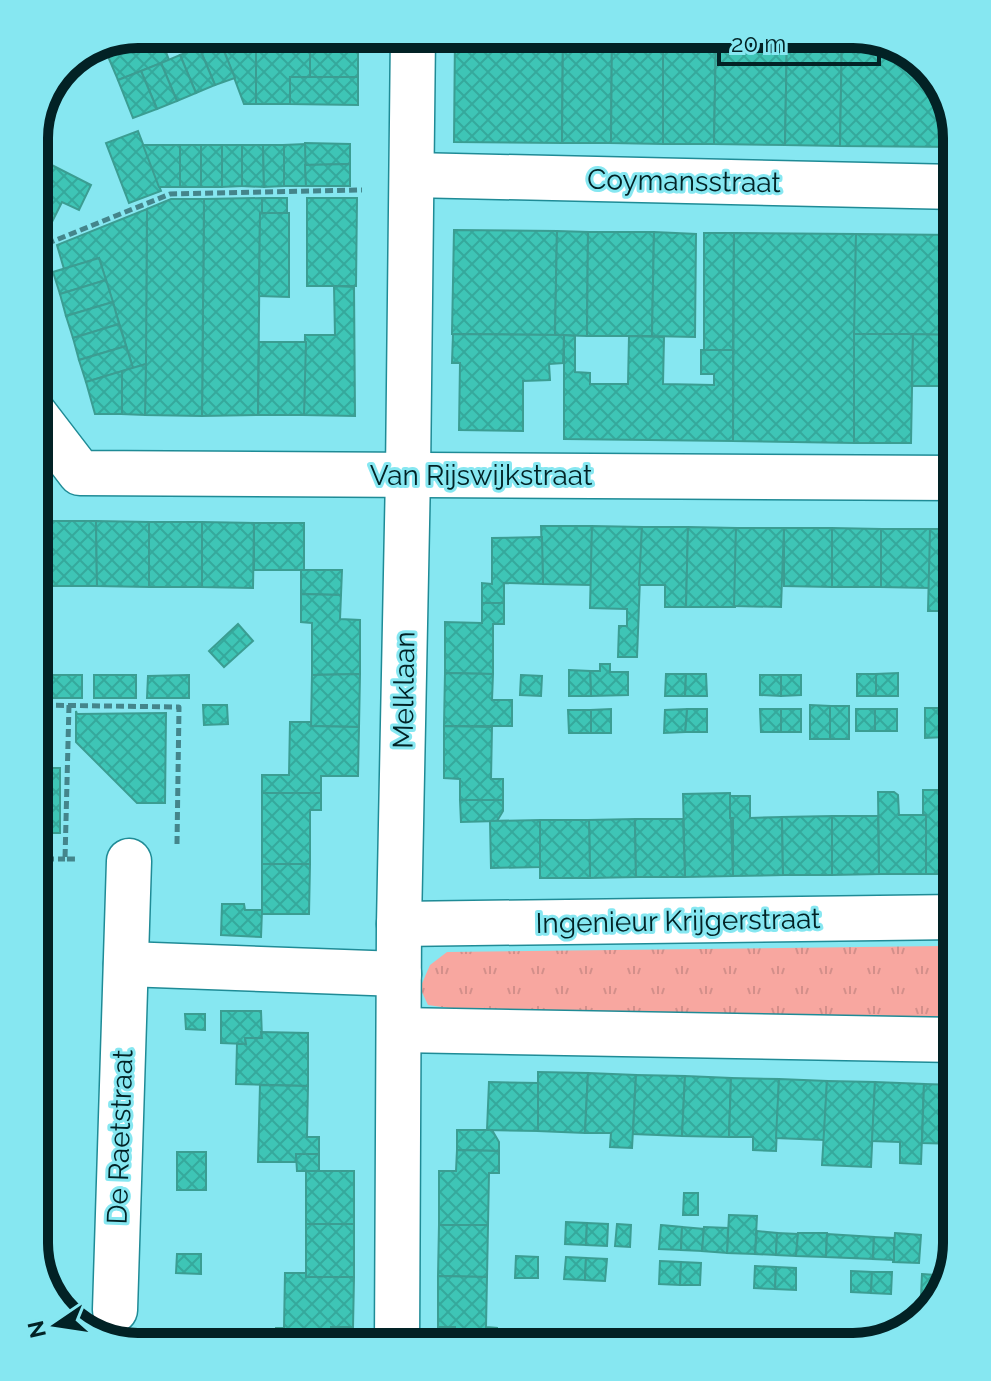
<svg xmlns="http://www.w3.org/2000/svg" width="991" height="1381" font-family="Raleway,sans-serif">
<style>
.grass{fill:url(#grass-tufts)}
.building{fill:url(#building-cross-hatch);stroke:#3b9d92;stroke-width:2}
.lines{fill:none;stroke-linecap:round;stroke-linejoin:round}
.minor-casing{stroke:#1f8b96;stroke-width:47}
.path{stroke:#44858b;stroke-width:5;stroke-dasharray:8 4;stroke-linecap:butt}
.minor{stroke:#fff;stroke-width:44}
.labels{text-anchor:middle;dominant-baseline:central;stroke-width:6;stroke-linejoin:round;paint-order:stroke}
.street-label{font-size:28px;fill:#022225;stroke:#86e7f1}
.rim{fill:none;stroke:#022225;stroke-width:10}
</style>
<defs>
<pattern id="grass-tufts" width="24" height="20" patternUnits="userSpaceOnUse" patternTransform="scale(2)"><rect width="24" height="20" fill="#f8a7a0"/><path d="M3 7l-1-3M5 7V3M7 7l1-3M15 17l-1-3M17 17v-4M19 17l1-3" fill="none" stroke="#d38f8a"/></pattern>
<pattern id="building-cross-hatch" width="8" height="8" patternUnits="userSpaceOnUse" patternTransform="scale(2)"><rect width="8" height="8" fill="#3ec5b6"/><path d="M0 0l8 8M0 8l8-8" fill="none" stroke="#35a99c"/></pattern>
</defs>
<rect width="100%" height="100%" fill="#86e7f1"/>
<polygon class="grass" points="941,946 957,954 957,1017 463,1010 428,1005 420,988 430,965 447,952"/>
<g class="building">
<polygon points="138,34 159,34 169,60 118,80 104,47"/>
<polygon points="220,34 236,34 236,40 256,41 256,104 244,104 220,40 222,41"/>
<polygon points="256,34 310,34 310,77 290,77 290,104 256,104"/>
<rect x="310" y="34" width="48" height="43"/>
<polygon points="455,34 563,34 562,143 454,142"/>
<polygon points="563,34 612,34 611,143 562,143"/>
<polygon points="612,34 663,34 663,144 611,143"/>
<polygon points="663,34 716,34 714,144 663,144"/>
<polygon points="716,34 787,34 785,145 714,144"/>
<polygon points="787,34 842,34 840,146 785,145"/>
<polygon points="842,34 860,34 906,48 943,85 957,138 957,147 840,146"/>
<polygon points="219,39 235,78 215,85 199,47"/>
<polygon points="199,47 215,85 196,93 180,55"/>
<polygon points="180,55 196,93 177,101 161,63"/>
<polygon points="161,63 177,101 157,109 141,71"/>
<polygon points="141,71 157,109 133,118 118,80"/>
<polygon points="290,77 358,77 358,105 290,104"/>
<polygon points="138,131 161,191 129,203 106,143"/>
<polygon points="305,143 350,144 350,164 305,165"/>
<polygon points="305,144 306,186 284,186 284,145"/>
<polygon points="143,145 180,145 180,187 159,187"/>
<rect x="180" y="145" width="21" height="42"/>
<rect x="201" y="145" width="21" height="42"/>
<polygon points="222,145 242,145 242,186 222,187"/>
<polygon points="242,145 263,145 264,187 242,186"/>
<polygon points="263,145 284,145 284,186 264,187"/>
<polygon points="34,156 91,185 79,210 62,202 43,240 34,236"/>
<polygon points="350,164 350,186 306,186 305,165"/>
<polygon points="262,198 262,214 260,213 258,415 202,416 204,199"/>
<rect x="262" y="198" width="25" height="16"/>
<polygon points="307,198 357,198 356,286 307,286"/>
<polygon points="171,199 204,199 202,416 145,415 147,209"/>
<polygon points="147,209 146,364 133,368 99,258 64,269 57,245"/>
<polygon points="260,213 289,213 289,297 259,296"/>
<polygon points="454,230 557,231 555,335 452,334"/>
<polygon points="557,231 588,232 587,336 555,335"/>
<polygon points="588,232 654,232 652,336 587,336"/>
<polygon points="654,232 696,234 695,337 652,336"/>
<polygon points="704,233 734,233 733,350 704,350"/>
<polygon points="734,233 856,234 854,443 733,441"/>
<polygon points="856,234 957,235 957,335 854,334"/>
<polygon points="99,258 106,280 60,294 53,272"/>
<polygon points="106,280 113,302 66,316 60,294"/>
<polygon points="334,286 354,287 355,416 304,415 305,335 335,335"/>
<polygon points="113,302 119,324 73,338 66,316"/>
<polygon points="119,324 126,346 79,360 73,338"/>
<polygon points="453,334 564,335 563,363 549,364 550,380 523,381 523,431 459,430 460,363 452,363"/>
<polygon points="854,334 913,334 911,443 854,443"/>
<polygon points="913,334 957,335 957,386 912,386"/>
<polygon points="564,335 575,336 575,372 590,373 590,384 628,384 629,336 664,337 663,384 714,385 714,374 701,374 701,350 733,350 733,441 564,439"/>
<polygon points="259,342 306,342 304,415 258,415"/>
<polygon points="126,346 133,368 86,382 79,360"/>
<polygon points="146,364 145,415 122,414 122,371"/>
<polygon points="122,371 122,414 95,414 86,382"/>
<polygon points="43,521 96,521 97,586 42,586"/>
<polygon points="96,521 149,522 149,587 97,586"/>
<rect x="149" y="522" width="53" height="65"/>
<polygon points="202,522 254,523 253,588 202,587"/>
<rect x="254" y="523" width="50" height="47"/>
<polygon points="541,526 592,526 591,585 543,584"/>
<polygon points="592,526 642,527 637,657 618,657 619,626 627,626 627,609 590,608"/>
<polygon points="642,527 688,527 686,607 665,607 665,585 639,585"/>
<polygon points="688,527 736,528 735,607 686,607"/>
<polygon points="736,528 784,528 781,607 734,606"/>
<polygon points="784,528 832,528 832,587 784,586"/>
<polygon points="832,528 881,529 881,587 832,587"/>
<polygon points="881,529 930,529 930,588 881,587"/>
<polygon points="930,529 957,529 957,611 928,611"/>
<polygon points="542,537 543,584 504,583 504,603 482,603 482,583 492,584 492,538"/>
<polygon points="301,570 342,570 341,595 301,594"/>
<polygon points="301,594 341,595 340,619 360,620 360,674 312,675 312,623 301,622"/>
<polygon points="482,603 504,603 504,624 493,624 493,674 445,673 445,622 482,623"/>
<polygon points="238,624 253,641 224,667 209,651"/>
<polygon points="600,664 610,664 610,672 628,672 628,695 591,696 590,671 600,671"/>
<polygon points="569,670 590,671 591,696 569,696"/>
<polygon points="445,673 493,674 492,700 512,700 512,726 444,726"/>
<polygon points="898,673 898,696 876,696 876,674"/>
<polygon points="360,674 359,727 311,726 312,675"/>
<polygon points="666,674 686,674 685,696 665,696"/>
<polygon points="686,674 706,674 707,696 685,696"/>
<rect x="857" y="674" width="19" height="22"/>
<polygon points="41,675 82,675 82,698 42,698"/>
<rect x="94" y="675" width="42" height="23"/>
<polygon points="189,675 189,698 147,698 148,676"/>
<polygon points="521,675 542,676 541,696 520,695"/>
<polygon points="760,675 781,675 781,696 760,695"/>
<polygon points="781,675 801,675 801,695 781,696"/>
<polygon points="203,705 227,705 228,724 204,725"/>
<polygon points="810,705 830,706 830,739 810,739"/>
<rect x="830" y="706" width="19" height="33"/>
<polygon points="925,708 944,708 945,737 925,738"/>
<polygon points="611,709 611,733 591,733 591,710"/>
<polygon points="687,709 707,709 707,732 685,732"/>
<polygon points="687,709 685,732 664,733 665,710"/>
<polygon points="760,709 781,709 781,732 761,732"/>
<rect x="781" y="709" width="20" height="23"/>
<rect x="856" y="709" width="19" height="22"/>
<rect x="875" y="709" width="22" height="22"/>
<polygon points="568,710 591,710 591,733 569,733"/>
<polygon points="76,711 77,714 166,713 165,803 137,803 76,742"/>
<polygon points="290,722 311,722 311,726 359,727 358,776 321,776 321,793 262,793 262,775 289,775"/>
<polygon points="444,726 492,727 491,779 503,779 503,800 460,800 460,779 444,778"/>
<rect x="34" y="768" width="26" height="65"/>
<polygon points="923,790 947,790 947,815 957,815 957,874 926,874 926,815 923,815"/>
<polygon points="878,792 894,792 898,795 899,815 926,815 926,874 879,874"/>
<polygon points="262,793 321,793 321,810 310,810 310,864 262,864"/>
<polygon points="730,793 733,876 685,877 683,794"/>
<polygon points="730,796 750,796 750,818 782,817 783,875 733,876 733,818 730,818"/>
<polygon points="460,800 503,800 503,811 497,821 461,822"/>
<polygon points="832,816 832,875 783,875 782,817"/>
<polygon points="832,816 878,816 879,874 832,875"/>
<polygon points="635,819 636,877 590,878 589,820"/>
<polygon points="635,819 683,819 685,877 636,877"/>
<polygon points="540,820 540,867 491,868 490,821"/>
<polygon points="540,820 589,820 590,878 540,878"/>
<polygon points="262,864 310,864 309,914 262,914"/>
<polygon points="222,904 244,904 245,910 262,910 261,937 221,935"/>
<polygon points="221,1011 261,1011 262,1038 245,1038 246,1044 221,1043"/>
<polygon points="185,1014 205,1014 205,1030 186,1029"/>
<polygon points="261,1032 308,1033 308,1086 236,1084 237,1044 246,1044 245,1038 262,1038"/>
<polygon points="538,1072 588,1073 585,1133 538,1131"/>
<polygon points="588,1073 636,1075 632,1148 610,1147 611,1133 585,1133"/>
<polygon points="636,1075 685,1076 682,1136 633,1134"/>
<polygon points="685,1076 731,1078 729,1137 682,1136"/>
<polygon points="731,1078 779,1079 776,1151 753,1150 753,1137 729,1137"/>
<polygon points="779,1079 827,1081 824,1140 776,1138"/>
<polygon points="827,1081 875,1082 871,1167 822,1165"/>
<polygon points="489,1082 538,1083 538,1131 487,1130"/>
<polygon points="875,1082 924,1084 921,1164 900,1163 900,1142 872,1141"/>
<polygon points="924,1084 957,1085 957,1144 922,1143"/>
<polygon points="260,1085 308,1086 307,1137 319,1137 319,1154 296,1154 296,1162 258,1162"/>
<polygon points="457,1130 492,1130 499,1142 499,1151 457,1150"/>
<polygon points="457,1150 499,1151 499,1173 489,1173 488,1225 439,1225 439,1171 456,1171"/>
<rect x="177" y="1152" width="29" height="38"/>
<polygon points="296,1154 319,1154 319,1171 297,1171"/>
<rect x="306" y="1171" width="48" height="53"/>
<polygon points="684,1193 698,1193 698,1215 683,1215"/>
<polygon points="729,1215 757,1216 755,1254 727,1253"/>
<polygon points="566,1222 587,1223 586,1245 565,1244"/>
<polygon points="587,1223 608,1224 607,1246 586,1245"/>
<rect x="306" y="1224" width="48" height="53"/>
<polygon points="617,1224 631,1225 630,1247 615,1246"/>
<polygon points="439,1225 488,1225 487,1277 438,1276"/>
<polygon points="661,1225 682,1227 681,1250 659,1249"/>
<polygon points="682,1227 704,1229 702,1251 681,1250"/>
<polygon points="704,1227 728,1228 727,1253 702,1251"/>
<polygon points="757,1231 777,1233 776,1255 755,1254"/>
<polygon points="777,1233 798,1234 796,1256 776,1255"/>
<polygon points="798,1233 827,1233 826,1257 796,1256"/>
<polygon points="895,1233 921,1235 919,1263 893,1262"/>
<polygon points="827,1234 874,1237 873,1259 826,1257"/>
<polygon points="874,1237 894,1238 894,1260 873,1259"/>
<polygon points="947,1241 957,1241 952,1263 946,1263"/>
<polygon points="177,1254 201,1254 201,1274 176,1273"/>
<polygon points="516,1256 538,1257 538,1278 515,1278"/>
<polygon points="566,1257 586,1258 585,1280 564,1279"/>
<polygon points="586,1258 607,1259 605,1281 585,1280"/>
<polygon points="660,1261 681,1262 680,1285 659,1284"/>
<polygon points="681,1262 701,1263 700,1285 680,1285"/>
<polygon points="755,1266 776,1267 775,1289 754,1288"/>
<polygon points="776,1267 796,1268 796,1290 775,1289"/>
<polygon points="851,1271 872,1272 871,1293 851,1292"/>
<polygon points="872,1272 892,1272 891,1294 871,1293"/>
<polygon points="285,1273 306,1273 306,1277 354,1277 353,1327 331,1327 331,1347 275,1347 276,1328 284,1328"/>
<polygon points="922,1274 935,1275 934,1296 921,1296"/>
<polygon points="438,1276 487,1277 486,1327 497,1328 497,1347 456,1347 455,1327 438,1327"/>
<polygon points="276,1337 275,1347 255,1346 254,1340 260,1338"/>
</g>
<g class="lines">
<g class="minor-casing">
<g id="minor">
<polyline points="412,175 957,187"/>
<polyline points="34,413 80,473 957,478"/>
<polyline points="399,924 957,917"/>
<polyline points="126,964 399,974"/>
<polyline points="399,1030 957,1040"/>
<polyline points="115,1310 129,861"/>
<polyline points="397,1347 399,924 408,474 413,34"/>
</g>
</g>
<g class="path">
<polyline points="34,265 51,242 170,194 362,190"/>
<polyline points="35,497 35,619"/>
<polyline points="36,618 35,705 179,707 177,844"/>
<polyline points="69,705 65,859 78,859"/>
<polyline points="34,859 65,859"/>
</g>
<use href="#minor" class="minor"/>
</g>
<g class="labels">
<g class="street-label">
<text transform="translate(684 181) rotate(1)">Coymansstraat</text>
<text x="481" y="475">Van Rijswijkstraat</text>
<text transform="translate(404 690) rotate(-89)">Melklaan</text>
<text transform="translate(678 921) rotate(-1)">Ingenieur Krijgerstraat</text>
<text transform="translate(120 1137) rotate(-88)">De Raetstraat</text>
</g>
</g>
<path d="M0 0H991V1381H0ZM138 48H853A90 90 0 0 1 943 138V1243A90 90 0 0 1 853 1333H138A90 90 0 0 1 48 1243V138A90 90 0 0 1 138 48Z" fill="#86e7f1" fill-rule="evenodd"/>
<path class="rim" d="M138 48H853A90 90 0 0 1 943 138V1243A90 90 0 0 1 853 1333H138A90 90 0 0 1 48 1243V138A90 90 0 0 1 138 48Z"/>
<g transform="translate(56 1325) rotate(257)" stroke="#86e7f1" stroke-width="6" paint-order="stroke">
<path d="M0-6L14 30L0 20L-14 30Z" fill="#022225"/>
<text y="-12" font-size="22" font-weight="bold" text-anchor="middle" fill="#022225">N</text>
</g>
<path d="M719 52v12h160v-12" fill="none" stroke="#022225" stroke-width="4"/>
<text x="731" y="52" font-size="24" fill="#022225" stroke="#86e7f1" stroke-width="6" paint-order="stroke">20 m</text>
</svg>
